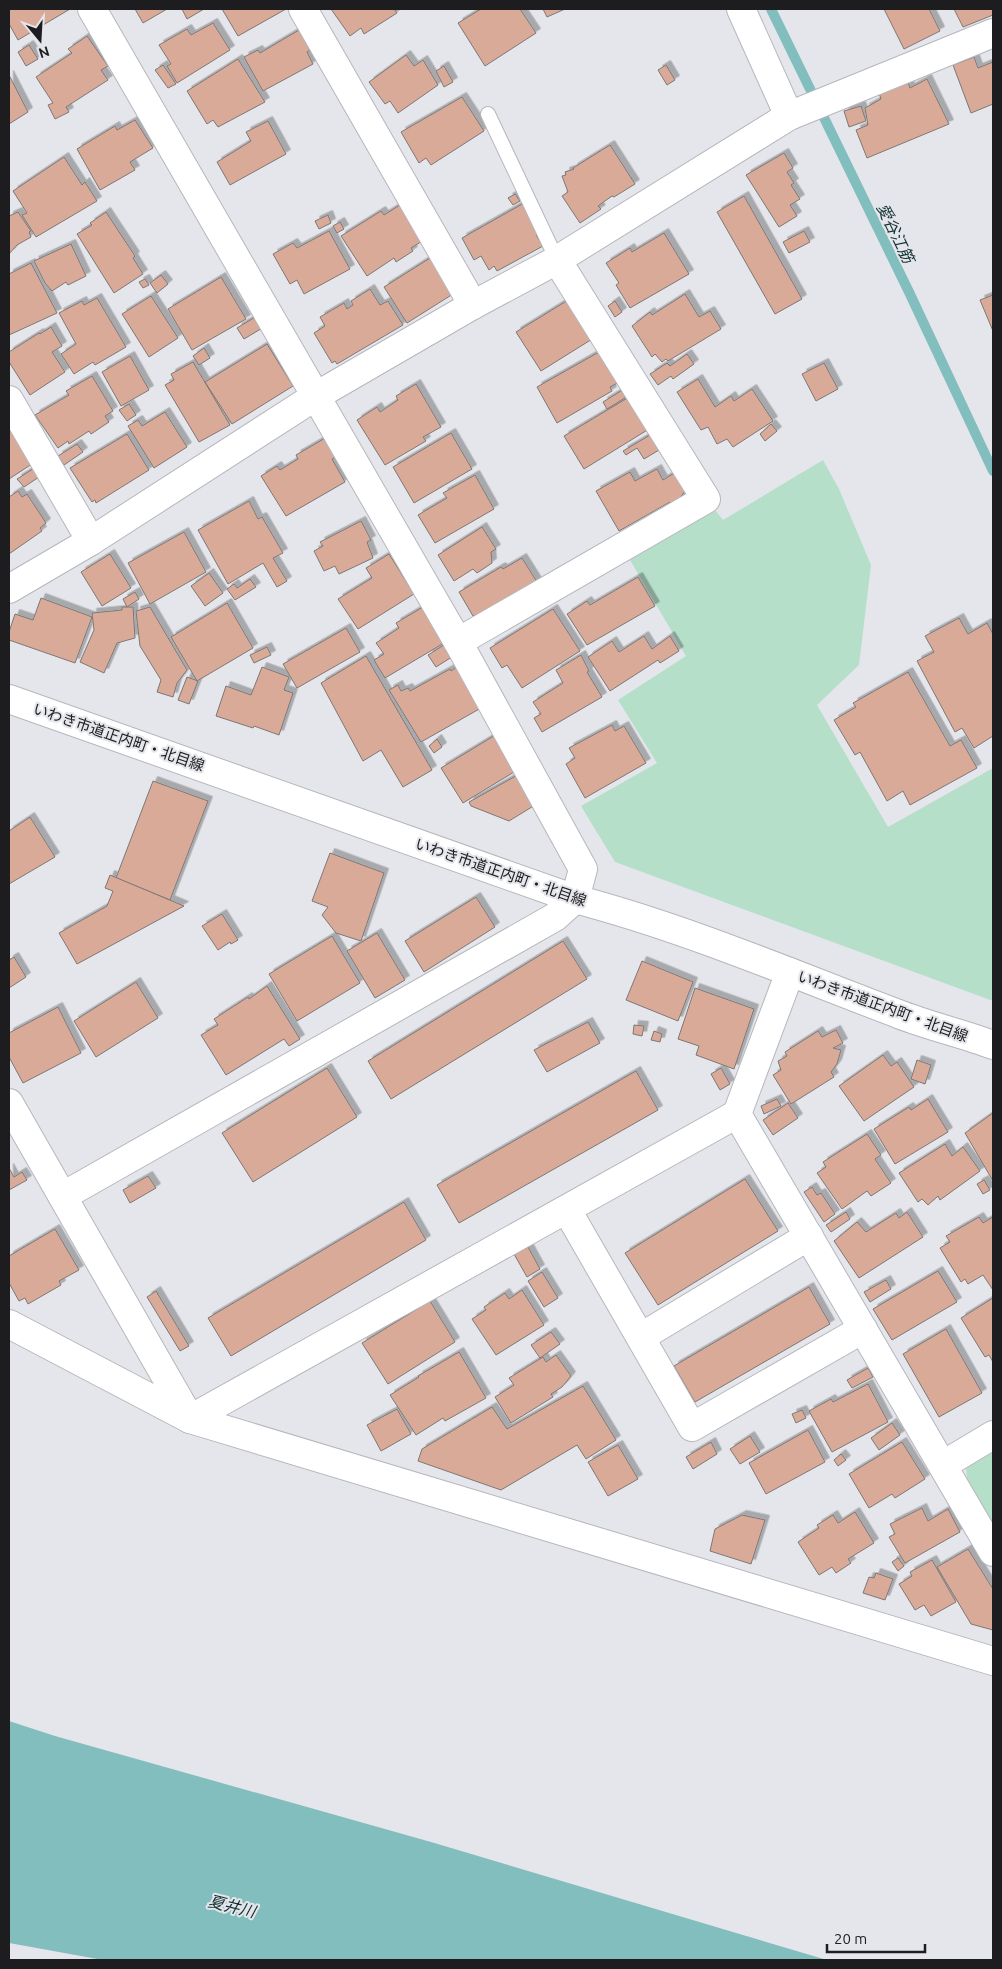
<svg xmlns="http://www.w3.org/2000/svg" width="1002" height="1969" font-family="Ubuntu,'Noto Sans JP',sans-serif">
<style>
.green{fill:#b6dfca}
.water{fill:#82bebe}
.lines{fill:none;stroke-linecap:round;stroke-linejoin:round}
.stream{stroke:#82bebe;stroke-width:10}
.building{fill:#daaa99;stroke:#7c7775;filter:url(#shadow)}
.service-casing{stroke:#b6b7bc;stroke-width:16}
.minor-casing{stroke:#b6b7bc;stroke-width:30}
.tertiary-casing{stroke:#b6b7bc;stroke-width:30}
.service{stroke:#fff;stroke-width:14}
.minor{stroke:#fff;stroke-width:28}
.tertiary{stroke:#fff;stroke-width:28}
.labels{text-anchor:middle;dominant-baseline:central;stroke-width:4;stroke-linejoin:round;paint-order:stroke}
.street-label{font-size:15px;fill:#1d1d1f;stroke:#e5e6eb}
.water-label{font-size:16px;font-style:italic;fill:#113031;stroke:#e5e6eb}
</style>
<defs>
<filter id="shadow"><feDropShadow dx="4.5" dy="-4.5" stdDeviation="0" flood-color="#0004"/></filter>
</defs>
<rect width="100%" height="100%" fill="#e5e6eb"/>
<g class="green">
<polygon points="823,460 839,489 871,565 859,665 817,705 888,827 993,768 993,1001 615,862 581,806 657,763 618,700 686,656 630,560 715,510 723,520"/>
<polygon points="993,1445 993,1524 967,1479 966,1466"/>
</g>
<polygon class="water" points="9,1721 55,1736 431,1842 827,1960 103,1960 9,1943"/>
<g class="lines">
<polyline class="stream" points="771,9 909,292 993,471"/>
</g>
<g class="building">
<polygon points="9,9 70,9 18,40 9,24"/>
<polygon points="135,9 167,9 143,23"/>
<polygon points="182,9 204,9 187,19"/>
<polygon points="222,9 286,9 238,36"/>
<polygon points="331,9 394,9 397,13 364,34 361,28 350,36"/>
<polygon points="481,9 520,9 536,33 485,66 458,23"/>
<polygon points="543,9 565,9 547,17"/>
<polygon points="884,9 929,9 940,31 904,49"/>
<polygon points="954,9 993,9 993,15 963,27"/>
<polygon points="213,23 230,50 177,83 167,66 171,64 159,45 187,29 191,35"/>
<polygon points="299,30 310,50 307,52 313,64 263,91 244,57 258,50 260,53"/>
<polygon points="87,36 108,66 101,70 108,80 66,107 69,112 55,119 48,105 53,103 36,77 72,53 68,49"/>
<polygon points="29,45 38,59 26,66 18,52"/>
<polygon points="406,55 414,66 423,60 438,85 398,113 390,101 385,104 369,82"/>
<polygon points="974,57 978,68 993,62 993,104 971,113 953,65"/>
<polygon points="238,59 265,102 218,127 213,120 207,124 187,91"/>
<polygon points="163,65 176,84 168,88 155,70"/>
<polygon points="666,65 675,80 667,85 658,70"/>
<polygon points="444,66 453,82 444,87 436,71"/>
<polygon points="9,75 28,112 9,124"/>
<polygon points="927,79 949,124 867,158 856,130 868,125 865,108 881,99 879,93 908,82 910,88"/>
<polygon points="462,97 484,131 431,165 426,158 419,163 401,132"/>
<polygon points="861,106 866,121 849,127 844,111"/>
<polygon points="135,120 153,148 130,162 135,170 100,190 77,149 115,126 117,130"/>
<polygon points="268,121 286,154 230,185 217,162 251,141 246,132"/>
<polygon points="610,145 635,184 614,197 612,196 598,206 601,209 580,223 562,196 568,192 562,176 566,175 565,172 574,169 573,168"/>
<polygon points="784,153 793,168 787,172 794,183 791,185 800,199 790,205 797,216 779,227 746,175"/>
<polygon points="64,157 82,185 85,182 97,201 36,237 22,215 27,213 13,191"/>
<polygon points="515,194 520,201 513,205 508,198"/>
<polygon points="744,196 802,299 775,314 717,212"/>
<polygon points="403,203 424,240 411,248 413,251 396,262 394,258 367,276 341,236 381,211 384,215"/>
<polygon points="524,203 540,232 536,235 543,246 497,271 494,266 489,270 481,256 474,260 462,238"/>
<polygon points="18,212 31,231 29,232 31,237 17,245 9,254 9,216"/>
<polygon points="106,212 135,256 133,258 143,274 114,293 77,234 92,225 90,223"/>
<polygon points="328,215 331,223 319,229 315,221"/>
<polygon points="340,222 344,229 337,233 333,226"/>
<polygon points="329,231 350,269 304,294 297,280 290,284 273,254 293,243 297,248"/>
<polygon points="804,231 810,242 789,253 783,242"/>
<polygon points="664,233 689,274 630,308 616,285 619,283 606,263 630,248 632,252"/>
<polygon points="71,244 86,276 68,285 66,282 52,291 45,283 34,261"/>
<polygon points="430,258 453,294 407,323 384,287"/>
<polygon points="31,263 57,313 9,335 9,274"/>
<polygon points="161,275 168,284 157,293 150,283"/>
<polygon points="221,277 246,319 192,350 168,309"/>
<polygon points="145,279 149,285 143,288 139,282"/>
<polygon points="370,289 380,305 388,301 403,325 337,364 335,361 332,363 314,333 325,326 320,317 344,303 347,309 353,305 351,301"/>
<polygon points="685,294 699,317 710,311 721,329 668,361 666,359 662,362 655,354 652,357 632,326 650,312 652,315"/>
<polygon points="993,295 993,331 980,300"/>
<polygon points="151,296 178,338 149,357 122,314"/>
<polygon points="573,297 597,336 541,371 516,332"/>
<polygon points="97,298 126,347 95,365 93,362 74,374 61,354 76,344 59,313 82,301 84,305"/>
<polygon points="615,301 622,312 615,317 608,306"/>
<polygon points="257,316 264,327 244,339 237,328"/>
<polygon points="51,327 62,346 52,352 65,372 30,395 9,362 9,352 39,333 40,334"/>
<polygon points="267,344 293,386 232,424 205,382"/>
<polygon points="204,348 210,358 199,365 193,356"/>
<polygon points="606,348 623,380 610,387 612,391 557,423 537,387"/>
<polygon points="687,354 694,364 673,379 671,376 658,385 650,374 667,363 670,366"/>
<polygon points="130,356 149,390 121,406 102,372"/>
<polygon points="193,362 230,425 199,442 165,385 174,380 171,374"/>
<polygon points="824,363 838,389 816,401 802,374"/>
<polygon points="92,376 113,411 105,416 109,422 91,434 89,431 69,444 68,441 58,448 35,415 69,395 66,391"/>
<polygon points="698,379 715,407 731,396 734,401 752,389 773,421 733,447 727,439 717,444 708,427 701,430 677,392"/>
<polygon points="416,384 441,427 423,437 426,441 385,465 357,420 377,407 380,412 398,400 396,396"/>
<polygon points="624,389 628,396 607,409 603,402"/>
<polygon points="629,397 649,429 584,469 564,436"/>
<polygon points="129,404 136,415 127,421 119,410"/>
<polygon points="165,412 187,447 154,468 128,426 138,420 142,426"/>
<polygon points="9,423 35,462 9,479"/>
<polygon points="771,424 777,431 765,441 760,434"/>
<polygon points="451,433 472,469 414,503 393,467"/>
<polygon points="127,434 149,470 96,503 95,500 92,502 70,468"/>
<polygon points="650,435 659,450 644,459 637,448 626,455 623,451"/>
<polygon points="327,437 338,456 332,459 345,482 286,516 261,476 277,466 280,470 298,459 296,455"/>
<polygon points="77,444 83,452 64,465 58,456"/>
<polygon points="36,467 42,475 24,487 17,479"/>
<polygon points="657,469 663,480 676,472 687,488 676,504 671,506 670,502 619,531 596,491 630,472 635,481"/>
<polygon points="475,475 494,509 435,543 418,515 447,498 443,493"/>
<polygon points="18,491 22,497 27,494 46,523 40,528 42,531 9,554 9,497"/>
<polygon points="249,501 258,519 262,517 283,553 273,558 287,581 277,587 263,563 228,584 198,530"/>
<polygon points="361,521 371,540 367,542 373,558 339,574 335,566 324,571 314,551 323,546 320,542"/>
<polygon points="482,527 496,549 491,552 492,563 477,573 473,569 454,581 438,555"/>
<polygon points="184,532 206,572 150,604 128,563"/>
<polygon points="110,554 131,588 102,606 81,572"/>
<polygon points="389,554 414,594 358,629 338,599 372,578 366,568"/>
<polygon points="522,558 537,582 477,617 476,615 473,616 459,592 501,567 503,569"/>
<polygon points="209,573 223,593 205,606 191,586"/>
<polygon points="638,577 655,606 587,645 567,614 587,601 590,605"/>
<polygon points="250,579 256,587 235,600 227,589 234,584 237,588"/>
<polygon points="135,592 139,599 127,607 123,599"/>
<polygon points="41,598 92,617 75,663 9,640 9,632 15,614 33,620"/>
<polygon points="227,603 253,648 197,681 171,637"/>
<polygon points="428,604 449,640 385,678 374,660 384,654 376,643 399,628 396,623"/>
<polygon points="122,607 133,607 135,638 117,643 104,673 80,662 94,630 92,613 122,610"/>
<polygon points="150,607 187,670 177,683 173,697 157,692 161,680 140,646 136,611"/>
<polygon points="553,609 580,651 522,688 507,665 502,668 490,648"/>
<polygon points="959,618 968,634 987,623 993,634 993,736 974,748 962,728 955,732 917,661 934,652 925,636"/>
<polygon points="346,628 360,652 297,688 283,664"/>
<polygon points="644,636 652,649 670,636 679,651 660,663 658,660 610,691 588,657 612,641 619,652"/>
<polygon points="447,643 455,655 436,667 428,655"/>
<polygon points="267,647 271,655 254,663 250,655"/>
<polygon points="581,655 589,671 587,672 602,697 542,732 534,718 541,714 533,702 563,683 556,670"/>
<polygon points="366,656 432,770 403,787 381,750 363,761 321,683"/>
<polygon points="262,667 289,677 284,690 293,693 279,735 254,726 253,728 216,716 226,686 251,695"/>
<polygon points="457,667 481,708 421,742 389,690 398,685 401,691 408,688 410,691 450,669 451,671"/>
<polygon points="908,672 950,746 961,740 977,768 910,805 903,791 887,801 860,752 855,755 834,720 856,707 853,703"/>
<polygon points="187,677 198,681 189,704 178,700"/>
<polygon points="612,725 615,731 624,726 646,763 585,798 566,764 575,758 569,748"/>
<polygon points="497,734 519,769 463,803 441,768"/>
<polygon points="437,739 442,747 434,753 429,746"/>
<polygon points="523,772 540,802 509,821 471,806 469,802"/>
<polygon points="153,781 208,801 170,900 116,878"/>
<polygon points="30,817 55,857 9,884 9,831"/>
<polygon points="330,853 384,873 361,941 336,933 322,915 328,907 312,901"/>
<polygon points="110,875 184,906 77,964 59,933 107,906 113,891 105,888"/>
<polygon points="476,897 495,927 424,972 405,941"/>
<polygon points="222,914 238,940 231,944 230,942 218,950 202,926"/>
<polygon points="377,933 405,980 375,998 347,951"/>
<polygon points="332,936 360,983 297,1021 269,974"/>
<polygon points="563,941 587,979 391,1099 368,1061"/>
<polygon points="14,957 26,977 9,988 9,960"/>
<polygon points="642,961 693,982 678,1021 626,1000"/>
<polygon points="136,982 158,1018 96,1057 74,1021"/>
<polygon points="267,986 300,1039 289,1046 284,1039 226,1075 201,1035 218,1025 214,1019 248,997 249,999"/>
<polygon points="695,988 754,1009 734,1069 696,1055 699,1046 678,1039"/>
<polygon points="58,1007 81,1053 23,1083 9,1057 9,1033"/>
<polygon points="588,1022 600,1043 547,1072 534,1050"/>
<polygon points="634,1025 644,1026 642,1036 633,1034"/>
<polygon points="836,1030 843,1043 833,1048 841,1050 837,1064 831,1072 834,1077 791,1104 773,1075 781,1070 778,1061 787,1056 785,1052 818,1031 822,1037"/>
<polygon points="654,1031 662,1034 660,1042 651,1040"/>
<polygon points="883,1055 891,1066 897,1062 914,1087 864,1121 839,1086"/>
<polygon points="917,1060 931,1065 925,1084 911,1079"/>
<polygon points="327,1068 357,1117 253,1182 222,1133"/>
<polygon points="721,1068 730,1084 720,1090 711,1074"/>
<polygon points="636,1071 658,1110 459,1223 437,1185"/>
<polygon points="777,1099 781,1106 764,1114 761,1106"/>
<polygon points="928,1099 948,1132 895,1164 874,1129 909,1107 911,1110"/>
<polygon points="788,1103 798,1118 773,1135 763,1120"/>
<polygon points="993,1113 993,1181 965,1133"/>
<polygon points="867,1134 881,1155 875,1159 891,1183 871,1196 867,1191 842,1209 817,1173 826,1167 823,1162"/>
<polygon points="945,1144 952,1156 963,1147 980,1171 940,1200 938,1196 928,1205 922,1199 918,1202 899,1173"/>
<polygon points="9,1168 14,1177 22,1172 27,1180 9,1190"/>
<polygon points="148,1176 156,1188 130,1203 123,1190"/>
<polygon points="745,1179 778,1231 658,1305 625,1253"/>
<polygon points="984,1180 990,1190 983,1194 977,1184"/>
<polygon points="812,1187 817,1195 821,1193 835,1214 824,1222 804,1192"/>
<polygon points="404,1202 426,1240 231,1356 208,1318"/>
<polygon points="846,1212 850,1219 831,1232 826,1225"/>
<polygon points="907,1212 923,1237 859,1278 834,1241 857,1222 866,1232 896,1213 899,1218"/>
<polygon points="979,1217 983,1223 993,1217 993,1290 983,1275 968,1284 965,1279 961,1282 940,1248 950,1242 946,1236"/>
<polygon points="55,1229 79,1270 59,1281 61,1285 28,1304 25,1298 19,1301 9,1283 9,1256"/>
<polygon points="528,1247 540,1269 527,1277 514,1254"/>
<polygon points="938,1271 957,1302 892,1340 873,1309"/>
<polygon points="542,1272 558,1298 544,1307 528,1281"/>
<polygon points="886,1280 891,1289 870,1302 864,1292"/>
<polygon points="809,1287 830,1324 695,1402 674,1366"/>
<polygon points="522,1290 544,1325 496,1355 472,1319 486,1310 484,1307 505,1293 509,1299"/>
<polygon points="156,1291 189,1346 180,1351 147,1297"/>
<polygon points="993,1298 993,1362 989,1355 985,1357 961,1318"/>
<polygon points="430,1301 455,1342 388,1384 362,1343"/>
<polygon points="946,1329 982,1393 939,1417 903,1354"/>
<polygon points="551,1332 560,1344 540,1358 531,1345"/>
<polygon points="459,1352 486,1398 445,1421 443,1418 416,1435 390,1395 419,1377 418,1376"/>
<polygon points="556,1355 571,1376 562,1387 551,1394 553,1397 511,1423 495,1397 514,1385 509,1378 543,1357 546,1362"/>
<polygon points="868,1368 873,1377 852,1388 847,1380"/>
<polygon points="868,1384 888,1422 832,1452 809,1411 831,1399 833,1402"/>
<polygon points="583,1386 616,1440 586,1459 577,1445 501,1490 418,1461 422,1449 492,1407 507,1429"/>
<polygon points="397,1409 411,1434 381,1451 367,1425"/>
<polygon points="802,1410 806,1418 796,1423 792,1414"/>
<polygon points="892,1423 900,1435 879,1450 871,1438"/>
<polygon points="808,1430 825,1462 766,1494 749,1463"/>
<polygon points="750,1436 760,1452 740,1464 730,1449"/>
<polygon points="711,1442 717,1454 693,1469 686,1457"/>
<polygon points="902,1442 925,1479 895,1498 892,1494 869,1508 849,1474"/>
<polygon points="618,1445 638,1479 608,1496 588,1462"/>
<polygon points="841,1454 846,1460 838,1466 834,1460"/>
<polygon points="922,1508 928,1521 948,1509 960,1532 905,1563 889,1537 895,1534 890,1524"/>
<polygon points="855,1512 874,1543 848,1559 851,1563 836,1573 832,1567 819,1575 798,1542 819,1528 817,1525 833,1515 838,1523"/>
<polygon points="742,1515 765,1520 751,1564 710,1551 715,1529"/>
<polygon points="968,1549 993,1589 993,1630 971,1624 937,1567"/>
<polygon points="898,1558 904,1566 898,1571 892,1562"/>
<polygon points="932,1560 956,1602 931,1616 924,1605 915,1610 899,1584 912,1576 910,1572"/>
<polygon points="876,1573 893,1579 885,1600 863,1593 869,1577 874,1578"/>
</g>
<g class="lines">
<g class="service-casing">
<polyline id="service" points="488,114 557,260"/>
</g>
<g class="minor-casing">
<g id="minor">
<polyline points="303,9 473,305"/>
<polyline points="741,9 789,116"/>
<polyline points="9,400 91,541"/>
<polyline points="9,589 91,541 316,396 473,305 557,260 789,116 993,33"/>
<polyline points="458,642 706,499 557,260"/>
<polyline points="790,972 737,1114 993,1552"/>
<polyline points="9,1103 190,1419 737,1114"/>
<polyline points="63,1196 555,917 575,899 583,869 458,642 92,9"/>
<polyline points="567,1210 692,1427 863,1329"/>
<polyline points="9,1324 190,1419 993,1661"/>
<polyline points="641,1337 809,1236"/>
<polyline points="943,1465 993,1435"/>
</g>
</g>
<g class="tertiary-casing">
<path id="tertiary" d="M9,699l566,200c110,29 215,74 321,114 32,13 65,20 97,32"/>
</g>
<use href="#service" class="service"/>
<use href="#minor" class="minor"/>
<use href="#tertiary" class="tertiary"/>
</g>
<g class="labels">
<g class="street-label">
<text transform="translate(119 737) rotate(19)">いわき市道正内町・北目線</text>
<text transform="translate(501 872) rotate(19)">いわき市道正内町・北目線</text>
<text transform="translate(883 1006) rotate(20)">いわき市道正内町・北目線</text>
</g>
<g class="water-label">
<text transform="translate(896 233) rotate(64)">愛谷江筋</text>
<text transform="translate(232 1906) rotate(14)">夏井川</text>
</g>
</g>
<rect width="1002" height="1969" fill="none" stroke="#1d1d1f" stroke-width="20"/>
<g transform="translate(40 40) rotate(162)" stroke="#e5e6eb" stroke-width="4" paint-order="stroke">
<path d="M0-4L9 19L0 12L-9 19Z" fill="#1d1d1f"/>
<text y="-8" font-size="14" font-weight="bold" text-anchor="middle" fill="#1d1d1f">N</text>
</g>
<path d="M827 1944v8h98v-8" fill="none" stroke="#1d1d1f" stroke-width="2.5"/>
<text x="834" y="1944" font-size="15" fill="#1d1d1f" stroke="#e5e6eb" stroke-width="4" paint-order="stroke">20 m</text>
</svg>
